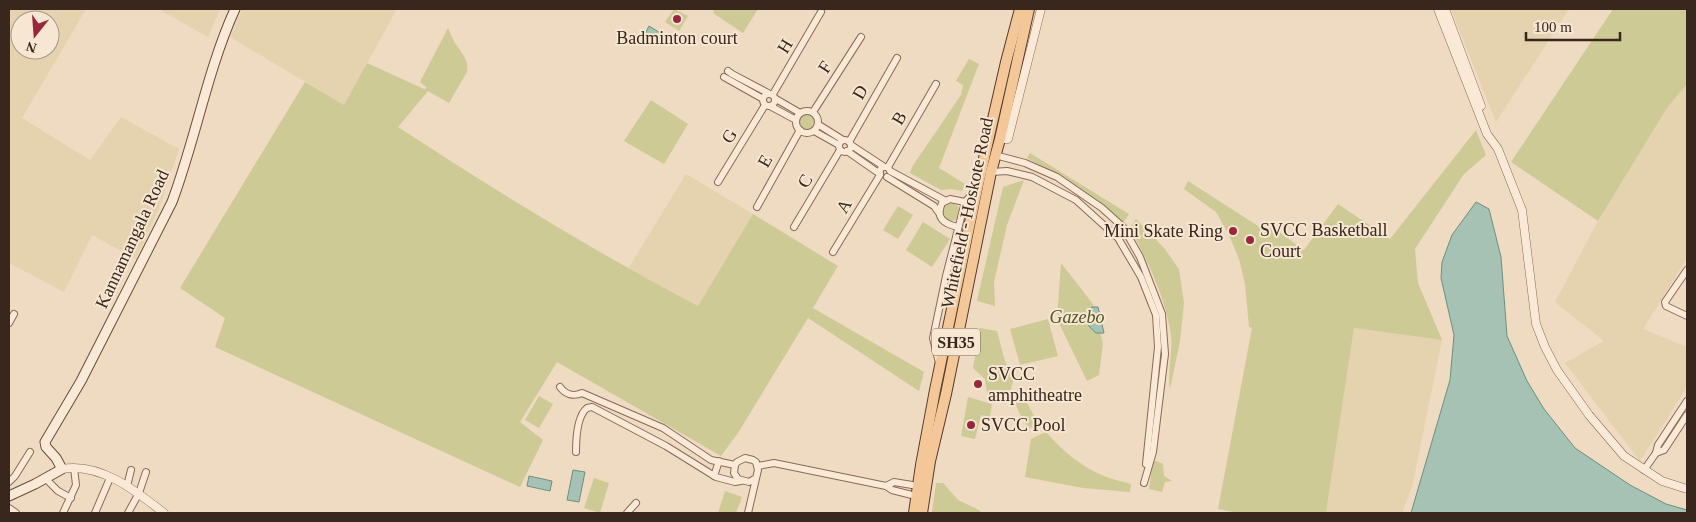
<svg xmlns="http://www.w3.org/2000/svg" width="1696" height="522" font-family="'Times New Roman',serif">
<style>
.farmland{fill:#e5d3af;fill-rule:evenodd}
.green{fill:#ceca96}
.water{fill:#a5c2b4;stroke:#6b9081}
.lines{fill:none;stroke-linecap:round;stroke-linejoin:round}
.minor-casing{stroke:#8a6a59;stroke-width:8}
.tertiary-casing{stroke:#8a6a59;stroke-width:9}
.secondary-casing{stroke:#6b4b3c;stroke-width:11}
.primary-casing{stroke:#57392d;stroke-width:12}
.minor{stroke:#fae9d6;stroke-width:6}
.tertiary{stroke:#fae9d6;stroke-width:8}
.secondary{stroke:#fae9d6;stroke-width:9}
.primary{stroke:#f4c799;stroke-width:10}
.poi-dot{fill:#9a273c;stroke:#f6e6d2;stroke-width:2}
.labels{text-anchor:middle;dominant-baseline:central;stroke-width:4;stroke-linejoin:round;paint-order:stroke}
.shield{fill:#f6e6d2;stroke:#726053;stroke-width:1}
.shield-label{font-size:16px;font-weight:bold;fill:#39261d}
.poi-label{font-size:18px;fill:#39261d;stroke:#f6e6d2;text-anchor:start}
.street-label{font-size:18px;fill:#39261d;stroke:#f6e6d2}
.park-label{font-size:18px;font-style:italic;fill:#525623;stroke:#f6e6d2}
</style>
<rect width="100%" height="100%" fill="#efdac2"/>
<g class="farmland">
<path d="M9,9h77l-64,109 68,42 31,-43 58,32 -19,57 -24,53 -44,-24 -28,57 -55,-29zM20,20h30v30h-30z"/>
<polygon points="158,9 220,9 208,37"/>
<polygon points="242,9 397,9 344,105 230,37"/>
<polygon points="1451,9 1569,9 1496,122"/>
<polygon points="1687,84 1687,258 1643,329 1687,347 1687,387 1640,461 1565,363 1604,341 1555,302 1598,221 1667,108"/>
<polygon points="686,174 753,214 698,306 628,269"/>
<polygon points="1354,328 1442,340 1412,487 1402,513 1326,513"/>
</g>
<g class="green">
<polygon points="674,9 688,16 679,31 665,22"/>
<polygon points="712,9 758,9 743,33 713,13 714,11"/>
<polygon points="1613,9 1685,9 1687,10 1687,84 1667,108 1598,221 1511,162"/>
<path d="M448,28c3,6 5,13 9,18 6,9 12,15 10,26l-18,31 -21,-12 -30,36c98,64 197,125 300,179l55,-92 85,52 -25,42 111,64 -5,19 -111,-73 -70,115 -17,23 -164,-94 -37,60 23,18 -23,47 -305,-140 10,-29 -45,-30 125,-206 39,23 23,-42 57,26 3,-1 -7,-6z"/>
<polygon points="969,59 979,64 939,168 965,184 962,191 951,189 941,190 910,173 912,167 961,95 963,85 956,81"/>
<polygon points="651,100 688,124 664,164 624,141"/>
<circle cx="807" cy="122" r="8"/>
<polygon points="1476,130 1486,155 1464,174 1415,249 1418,283 1442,340 1354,328 1326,513 1238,513 1218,509 1252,328 1249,327 1245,284 1239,259 1229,235 1216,212 1184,189 1188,181 1269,233 1271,226 1304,250 1338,204 1390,239"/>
<polygon points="1030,153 1129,214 1122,225 1070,183 1027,158"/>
<polygon points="1024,180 1007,225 994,282 995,306 977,301 1003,187"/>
<circle cx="951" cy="212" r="9"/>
<polygon points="898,206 913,215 898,239 883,230"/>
<path d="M1136,219l28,29 15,21 5,34 -4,38 -10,48c-3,-18 3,-36 1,-54 -6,-39 -23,-73 -41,-107z"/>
<polygon points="923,222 950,239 932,267 906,250"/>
<polygon points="1061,263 1093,304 1103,343 1099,375 1087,381 1057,319"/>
<polygon points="1048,319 1058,356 1020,365 1010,329"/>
<polygon points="980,328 997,331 1005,361 1014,378 1009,396 987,393 985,379 973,368"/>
<path d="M1020,390l19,35v1l-10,2c-9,-11 -14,-21 -15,-36z"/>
<polygon points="539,396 553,404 539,428 525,420"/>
<polygon points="968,397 992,404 990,417 981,415 975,439 961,436"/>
<path d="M1046,432c16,18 35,35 58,44 9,4 18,5 27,8l-1,8 -47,-4 -58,-11 6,-38z"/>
<polygon points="1153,461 1157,461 1163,464 1164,476 1172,481 1165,482 1162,492 1149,489"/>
<polygon points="594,478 609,483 600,513 584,508"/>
<polygon points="936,483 943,483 958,500 979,510 982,513 932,513"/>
<polygon points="725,491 742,497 736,513 718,513"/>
</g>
<g class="water">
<path d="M649,26l13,8h10l6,6c-14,8 -21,2 -33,-6z"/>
<polygon points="1476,202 1489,209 1501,257 1507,336 1527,381 1544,409 1575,448 1630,485 1666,504 1687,510 1687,513 1411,513 1450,380 1454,335 1441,278 1442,262 1452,235"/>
<path d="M1092,307h6l6,26h-8c-10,-8 -14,-16 -4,-26z"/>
<polygon points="573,470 585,472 579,502 567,500"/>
<polygon points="529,476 552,481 550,491 527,486"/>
</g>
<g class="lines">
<g class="minor-casing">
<g id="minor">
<polyline points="728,71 732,74 768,93"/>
<polyline points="724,77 763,99"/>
<circle cx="769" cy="100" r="6"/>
<polyline points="773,94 821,12"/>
<polyline points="776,99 800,113"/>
<polyline points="770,106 796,120"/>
<circle cx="807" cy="122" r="11"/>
<polyline points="813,112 861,37"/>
<polyline points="819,125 843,140"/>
<polyline points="814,131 839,145"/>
<circle cx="845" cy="146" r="6"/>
<polyline points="849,142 897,58"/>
<polyline points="851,145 883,166"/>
<polyline points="847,151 880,174"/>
<polyline points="995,155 1025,163 1057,177 1102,208 1123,227 1140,257 1162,314 1165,354 1153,452 1144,483"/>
<polyline points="888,167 936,84"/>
<polyline points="879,172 882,167 888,167 890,171 944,200"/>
<polyline points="991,172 1007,171 1032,177 1076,200 1118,238 1141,277 1156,315 1158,347 1146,464"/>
<polyline points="887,177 934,206 939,213"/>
<polyline points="718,182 765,105"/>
<polyline points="757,207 800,130"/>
<polyline points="794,227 840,150"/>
<path d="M958,227c-14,-3 -23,-9 -16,-24l8,-4 15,3 11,-12"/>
<polyline points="833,252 880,175"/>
<polyline points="1687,270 1665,302 1666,306 1687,316"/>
<polyline points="9,323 14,314"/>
<polyline points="939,363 933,338 946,276 965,202"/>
<path d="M560,387c5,7 13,10 22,6l81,35 48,32 24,5"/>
<path d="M576,452c0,-12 1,-36 11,-44l5,-1 74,39 50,31 19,5 6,-1"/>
<polyline points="1656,453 1664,450 1687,415"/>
<polyline points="758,466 774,463 886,486"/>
<polyline points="1644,470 1656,453 1658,445 1687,401"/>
<polyline points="714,476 719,461"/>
<polyline points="45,478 58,491 71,498"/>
<polyline points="9,482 15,476 30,452"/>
<polyline points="127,486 131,470"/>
<polyline points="916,496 892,490 886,486 894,482 918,486"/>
<polyline points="9,508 16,513"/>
<polyline points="63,513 76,485 74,468"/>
<polyline points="95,513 110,478"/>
<polyline points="128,513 139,493 146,472"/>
<polyline points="627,513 636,503"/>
<polyline points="748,513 758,470 756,462 753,460 745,458 737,462 735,465 734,473 738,479 749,482 756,478"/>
</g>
</g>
<g class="tertiary-casing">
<g id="tertiary">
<polyline points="1438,9 1487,134 1498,149 1522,210 1536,324 1545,347 1557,370 1589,415 1624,456 1662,481 1687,489"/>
<polyline points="1445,9 1481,106"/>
<polyline points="1000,139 1008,139 1041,9"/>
<path d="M62,469c38,-7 74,22 102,44"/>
</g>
</g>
<g class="secondary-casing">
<path id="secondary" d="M9,496l26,-12 27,-15 -6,-11 -10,-11 -1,-5 36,-61 91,-179c24,-64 35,-131 63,-193"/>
</g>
<g class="primary-casing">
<g id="primary">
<polyline points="914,513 921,465 935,390 977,189 1006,62 1020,9"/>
<polyline points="922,513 930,461 946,394 991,172 1000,139 1029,9"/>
</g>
</g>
<use href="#minor" class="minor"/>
<use href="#tertiary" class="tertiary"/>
<use href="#secondary" class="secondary"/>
<use href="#primary" class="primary"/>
</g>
<g class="poi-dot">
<circle cx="677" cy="19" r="5"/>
<circle cx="1233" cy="231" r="5"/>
<circle cx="1250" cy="240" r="5"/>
<circle cx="978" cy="384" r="5"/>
<circle cx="971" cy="425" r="5"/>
</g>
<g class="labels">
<rect class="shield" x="932" y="328.5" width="48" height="27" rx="4"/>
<g class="shield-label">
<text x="956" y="342">SH35</text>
</g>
<g class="poi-label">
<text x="677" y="38" text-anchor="middle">Badminton court</text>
<text x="1260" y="230">SVCC Basketball<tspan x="1260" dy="21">Court</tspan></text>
<text x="1223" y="231" text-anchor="end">Mini Skate Ring</text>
<text x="988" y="374">SVCC<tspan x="988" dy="21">amphitheatre</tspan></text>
<text x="981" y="425">SVCC Pool</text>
</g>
<g class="street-label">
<text transform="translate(785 46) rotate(-59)">H</text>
<text transform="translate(825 67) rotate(-57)">F</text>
<text transform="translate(860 92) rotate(-60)">D</text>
<text transform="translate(899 118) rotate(-60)">B</text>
<text transform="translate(729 136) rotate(-58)">G</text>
<text transform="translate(765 161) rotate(-61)">E</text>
<text transform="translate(805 181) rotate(-59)">C</text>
<text transform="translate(844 206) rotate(-59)">A</text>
<text transform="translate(967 213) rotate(-78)">Whitefield - Hoskote Road</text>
<text transform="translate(132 239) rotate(-65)">Kannamangala Road</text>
</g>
<g class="park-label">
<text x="1077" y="317">Gazebo</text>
</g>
</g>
<rect width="1696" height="522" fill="none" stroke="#39261d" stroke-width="20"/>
<g transform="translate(35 35) rotate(197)"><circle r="24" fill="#f6e6d2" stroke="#aa998a"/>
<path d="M0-4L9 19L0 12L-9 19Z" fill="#9a273c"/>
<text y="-8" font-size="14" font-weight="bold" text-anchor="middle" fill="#39261d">N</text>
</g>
<path d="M1526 32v8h94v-8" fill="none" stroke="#39261d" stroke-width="2.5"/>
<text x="1534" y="32" font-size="15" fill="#39261d" stroke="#f6e6d2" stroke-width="4" paint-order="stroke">100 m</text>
</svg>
